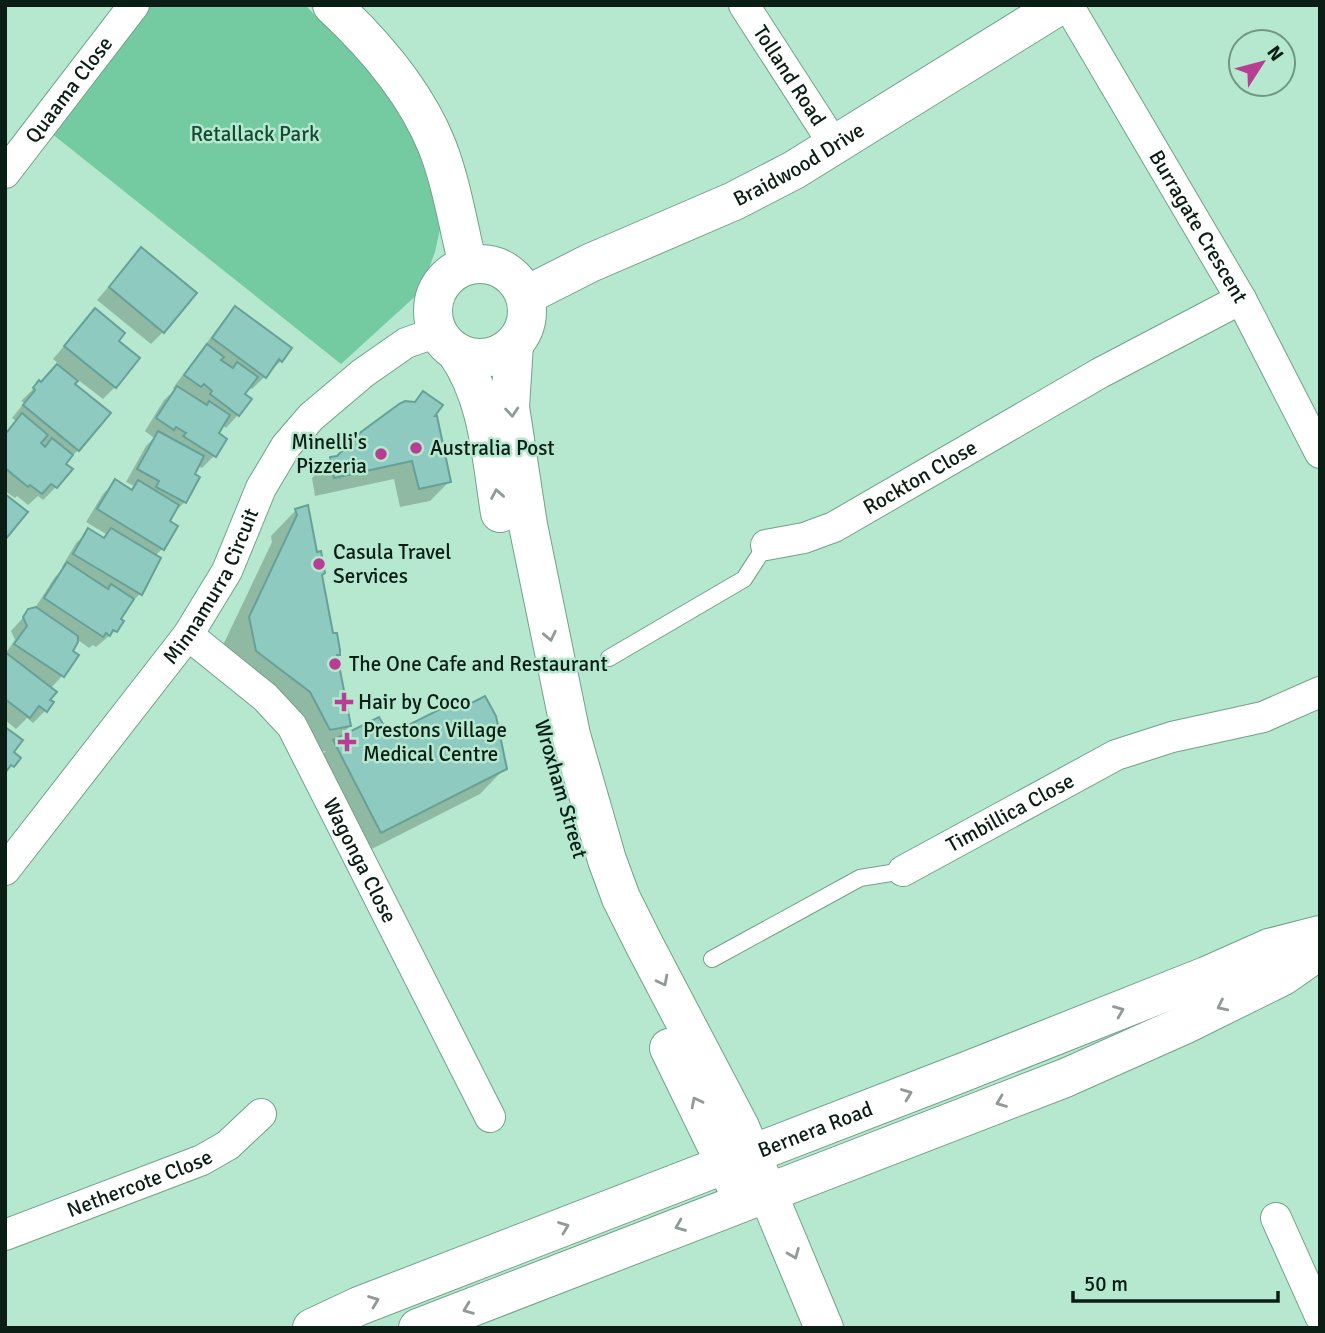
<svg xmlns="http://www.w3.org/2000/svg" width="1325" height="1333" font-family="Signika,sans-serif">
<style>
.green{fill:#74caa1}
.shadow{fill:#0003}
.building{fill:#8ecabf;stroke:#66a197;stroke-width:2}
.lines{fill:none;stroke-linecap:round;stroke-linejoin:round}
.lane-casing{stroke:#72a28a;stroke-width:18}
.street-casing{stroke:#72a28a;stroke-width:32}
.secondary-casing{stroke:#72a28a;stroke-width:40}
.lane{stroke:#fff;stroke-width:16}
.street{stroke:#fff;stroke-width:30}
.secondary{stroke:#fff;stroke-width:38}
.oneway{stroke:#919a96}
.poi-dot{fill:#b73e92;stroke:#b5e8ce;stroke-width:2.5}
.labels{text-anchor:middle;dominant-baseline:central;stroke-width:5;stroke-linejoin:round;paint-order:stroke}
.street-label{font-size:21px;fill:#0a1e15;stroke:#b5e8ce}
.park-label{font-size:21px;fill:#154833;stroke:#b5e8ce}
.poi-label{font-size:21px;fill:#0a1e15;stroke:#b5e8ce;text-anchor:start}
</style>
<rect width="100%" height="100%" fill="#b5e8ce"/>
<polygon class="green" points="145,5 305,5 349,49 385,90 415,138 437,212 440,229 435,252 420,292 341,364 51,133"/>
<g class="shadow">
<polygon points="141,249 163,332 151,344 97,300"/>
<polygon points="235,309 281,361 252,389 248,387 243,394 238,415 226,428 222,425 216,434 225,440 214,456 202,468 197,466 192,475 198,478 185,502 172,514 162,549 155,556 140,594 127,606 115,631 96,647 93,645 89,648 78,640 70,651 77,655 62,676 50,689 45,711 33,723 27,718 16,729 5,720 5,654 15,640 11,631 29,611 35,608 55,577 64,568 62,567 76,543 89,531 102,539 106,534 86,522 103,494 115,482 130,490 134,486 126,482 146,446 154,438 145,431 164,400 175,390 173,388 223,321"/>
<polygon points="95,310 116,341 115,387 103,399 77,379 73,385 78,450 64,464 70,469 56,487 43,500 38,496 28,505 17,496 15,498 5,491 5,433 16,421 12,418 24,403 21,401 59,364 53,359"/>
<polygon points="423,393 449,482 430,501 400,507 394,479 315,496 312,478 331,459 338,457 413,404"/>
<polygon points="296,510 320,576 332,635 339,654 336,657 350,726 335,741 388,737 459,711 505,768 480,794 356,857 309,767 326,751 304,754 231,676 224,643 272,542 271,536"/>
</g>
<g class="building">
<polygon points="141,247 197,293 164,333 109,287"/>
<polygon points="235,306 292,348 282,362 279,359 266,378 212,338"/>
<polygon points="95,308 125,333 119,341 140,358 116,388 64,346"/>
<polygon points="207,344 224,357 221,360 233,368 237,362 258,377 245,394 252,399 239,416 210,394 212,391 204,384 201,387 184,375"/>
<polygon points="57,364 78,381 75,384 111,413 79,451 23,405 35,390 33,388 39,380 41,382"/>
<polygon points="177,386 207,405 209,401 230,415 219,433 227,439 216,457 183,436 186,433 176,427 174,430 156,418"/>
<polygon points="423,391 443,405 435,416 437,416 451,482 419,489 412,461 334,478 330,457 337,456 361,432 399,404 405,401 415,402"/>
<polygon points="22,413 48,435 41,443 45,447 52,438 73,455 66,464 73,469 57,488 51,484 42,494 30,485 28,487 5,468 5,430 7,432"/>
<polygon points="158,431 204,456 195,474 200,477 186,503 156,487 159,481 137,469"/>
<polygon points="115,479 132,490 138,480 179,505 170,521 178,526 164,550 97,509"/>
<polygon points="5,494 28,512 5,540"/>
<polygon points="308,505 317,552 321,551 325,573 322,575 333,633 337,633 340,650 340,655 337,655 351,726 330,730 310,692 256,651 249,617 297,515 295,509"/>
<polygon points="88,528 104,538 111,528 161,558 142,595 73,554"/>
<polygon points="67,562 108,589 111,584 134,599 121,619 124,621 117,632 113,630 110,636 106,633 103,637 44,598"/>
<polygon points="36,607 78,636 78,642 73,651 79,655 64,677 14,644 27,626 23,617 28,609"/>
<polygon points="5,652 57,692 50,700 54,702 47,712 39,706 30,718 5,699"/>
<polygon points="485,696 496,716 507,769 381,833 333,740 379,717 389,735 456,701 460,709"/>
<polygon points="5,727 23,740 14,752 21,758 14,767 11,765 5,773"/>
</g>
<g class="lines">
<g class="lane-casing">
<g id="lane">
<polyline points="609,658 744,579 766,545"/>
<polyline points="712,959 860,878 903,871"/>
</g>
</g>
<g class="street-casing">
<g id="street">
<path id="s1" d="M744,5l91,141"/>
<path id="s2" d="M1068,5l173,294 79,154"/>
<path id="s3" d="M5,173l129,-168"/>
<path id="s4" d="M766,545l38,-7 30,-11 266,-154 141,-74"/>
<path id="s5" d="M188,635l77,62 27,29 198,391"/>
<path id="s6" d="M5,870l183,-235 39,-64 34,-83 25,-42 25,-29 52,-44 43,-30 31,-11"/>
<path id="s7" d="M903,871l213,-116 56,-18 91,-20 57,-25"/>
<polyline points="1276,1218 1320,1316"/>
<path id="s8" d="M5,1235l197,-75 26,-15 33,-31"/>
</g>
</g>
<g class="secondary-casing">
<g id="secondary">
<path d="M332,5c43,40 83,86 105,141 15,38 21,80 31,119"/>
<circle cx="480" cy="311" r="47"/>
<path id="s9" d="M525,296l65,-33 144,-62 60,-31 266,-165"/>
<polyline points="514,344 510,407 528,525 571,735 607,860 621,898 644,944 740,1127 824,1328"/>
<path d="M456,352c33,47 35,106 44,161"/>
<polyline points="669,1048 736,1186"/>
<path id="s10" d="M312,1328l47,-22 605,-234 242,-96 63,-28 51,-13"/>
<polyline points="418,1328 1065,1078 1184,1025 1283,976 1320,950"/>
</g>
</g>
<use href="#lane" class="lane"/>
<use href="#street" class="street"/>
<use href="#secondary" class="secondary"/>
</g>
<defs><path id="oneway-chevron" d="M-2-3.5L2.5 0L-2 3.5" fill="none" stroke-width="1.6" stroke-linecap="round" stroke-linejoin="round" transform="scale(1.75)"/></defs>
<g class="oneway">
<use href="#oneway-chevron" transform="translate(512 412) rotate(85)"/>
<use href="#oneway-chevron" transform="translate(497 494) rotate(-100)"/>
<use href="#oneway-chevron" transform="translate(550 636) rotate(78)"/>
<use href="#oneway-chevron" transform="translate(663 981) rotate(63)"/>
<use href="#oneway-chevron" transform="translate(1222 1006) rotate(154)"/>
<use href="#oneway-chevron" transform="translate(1119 1011) rotate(-22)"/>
<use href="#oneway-chevron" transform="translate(907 1094) rotate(-21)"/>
<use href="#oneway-chevron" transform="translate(696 1102) rotate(-117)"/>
<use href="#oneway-chevron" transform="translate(1001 1102) rotate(159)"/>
<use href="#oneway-chevron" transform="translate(680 1226) rotate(158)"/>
<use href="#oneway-chevron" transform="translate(564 1227) rotate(-21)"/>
<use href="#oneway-chevron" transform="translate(794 1254) rotate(68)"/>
<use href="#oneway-chevron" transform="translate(374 1301) rotate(-21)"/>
<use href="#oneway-chevron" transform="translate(468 1309) rotate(159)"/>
</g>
<g class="poi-dot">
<circle cx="416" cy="448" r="7"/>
<circle cx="381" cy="454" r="7"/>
<circle cx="319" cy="564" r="7"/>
<circle cx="335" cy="664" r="7"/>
<path d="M340.5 691.5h7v7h7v7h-7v7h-7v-7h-7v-7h7z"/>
<path d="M343.5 731.5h7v7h7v7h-7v7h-7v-7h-7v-7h7z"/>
</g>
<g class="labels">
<g class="street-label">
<text stroke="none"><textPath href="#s1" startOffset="84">Tolland Road</textPath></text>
<text stroke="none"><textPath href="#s3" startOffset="105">Quaama Close</textPath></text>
<text stroke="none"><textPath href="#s9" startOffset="304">Braidwood Drive</textPath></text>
<text stroke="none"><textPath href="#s2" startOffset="257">Burragate Crescent</textPath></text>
<text stroke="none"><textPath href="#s4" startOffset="170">Rockton Close</textPath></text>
<text stroke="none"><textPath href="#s6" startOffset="352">Minnamurra Circuit</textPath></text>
<text transform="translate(561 789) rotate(74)">Wroxham Street</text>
<text stroke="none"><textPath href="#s7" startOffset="122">Timbillica Close</textPath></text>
<text stroke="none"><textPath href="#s5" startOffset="289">Wagonga Close</textPath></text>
<text stroke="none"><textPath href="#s10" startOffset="541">Bernera Road</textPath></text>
<text stroke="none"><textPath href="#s8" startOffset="144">Nethercote Close</textPath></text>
</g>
<g class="park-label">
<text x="255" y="134">Retallack Park</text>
</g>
<g class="poi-label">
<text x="367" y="442" text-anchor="end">Minelli's<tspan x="367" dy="24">Pizzeria</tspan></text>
<text x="430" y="448">Australia Post</text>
<text x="333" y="552">Casula Travel<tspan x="333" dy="24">Services</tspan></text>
<text x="349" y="664">The One Cafe and Restaurant</text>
<text x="358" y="702">Hair by Coco</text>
<text x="363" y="730">Prestons Village<tspan x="363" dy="24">Medical Centre</tspan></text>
</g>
</g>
<rect width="1325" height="1333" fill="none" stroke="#0a1e15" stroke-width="14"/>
<g transform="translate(1262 63) rotate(54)"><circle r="33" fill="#b5e8ce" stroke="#719784" stroke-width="2"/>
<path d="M0-5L12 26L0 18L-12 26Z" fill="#b73e92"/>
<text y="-10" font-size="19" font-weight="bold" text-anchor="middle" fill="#0a1e15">N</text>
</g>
<path d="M1073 1291v10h205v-10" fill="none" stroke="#0a1e15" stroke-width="3.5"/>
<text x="1084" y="1291" font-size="21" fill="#0a1e15" stroke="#b5e8ce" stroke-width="5" paint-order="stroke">50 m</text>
</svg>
